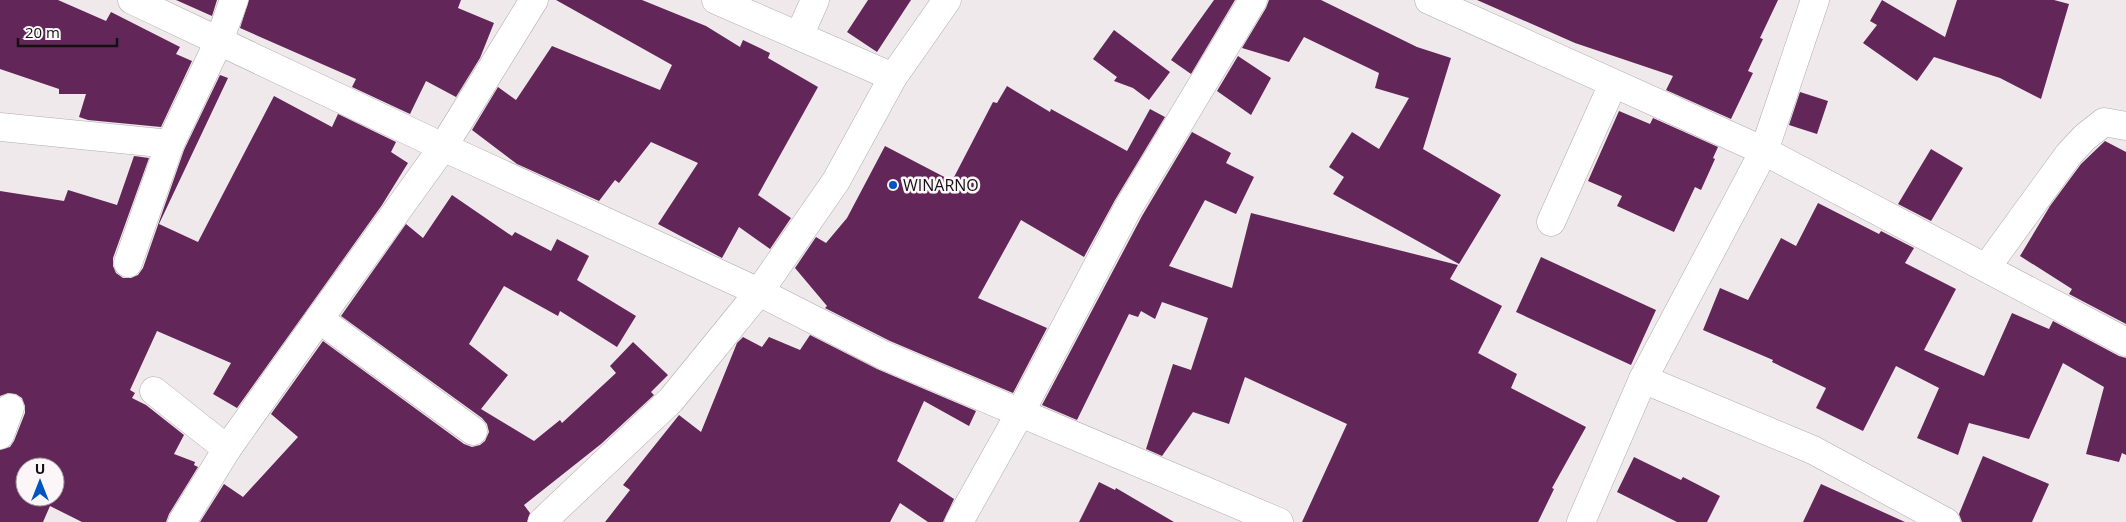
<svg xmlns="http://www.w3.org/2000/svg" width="2126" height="522" font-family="'Open Sans',sans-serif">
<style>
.building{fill:#632659;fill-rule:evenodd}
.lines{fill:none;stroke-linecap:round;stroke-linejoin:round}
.minor-casing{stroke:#b2acae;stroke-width:29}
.minor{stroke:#fff;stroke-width:28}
.poi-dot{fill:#0054bd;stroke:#fdf6f8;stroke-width:2}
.labels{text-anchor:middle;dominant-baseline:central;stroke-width:5;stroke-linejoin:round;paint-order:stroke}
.poi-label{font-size:16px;fill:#131111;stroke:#fdf6f8;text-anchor:start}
</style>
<rect width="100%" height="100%" fill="#efe9eb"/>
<g class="building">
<polygon points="0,0 58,0 106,21 111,12 180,47 176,54 192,61 161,127 88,120 79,117 86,94 59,94 59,89 0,69"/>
<polygon points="176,0 217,0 212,16"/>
<polygon points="249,0 461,0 458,8 494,23 480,58 456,97 426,81 410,114 352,87 356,79 240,28"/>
<polygon points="556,0 642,0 706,26 740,47 743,40 770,53 768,58 818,87 758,195 791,218 770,249 739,227 722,258 658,224 698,163 651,142 619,183 615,180 599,201 517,164 472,130 498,87 516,100 552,46 660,90 672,65"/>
<polygon points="868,0 911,0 877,52 847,32"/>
<polygon points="1214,0 1235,0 1191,74 1171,60"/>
<polygon points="1269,0 1321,0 1417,47 1451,58 1423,149 1501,195 1459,264 1333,194 1344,177 1329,167 1352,132 1379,149 1409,98 1375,88 1379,73 1304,37 1289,62 1242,48 1266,8"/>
<polygon points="1477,0 1778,0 1760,38 1763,39 1748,71 1753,73 1731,119 1666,90 1673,76 1575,43"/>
<polygon points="1882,0 1945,37 1957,0 2054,0 2069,4 2041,99 2000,78 1934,57 1917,81 1863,43 1877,25 1870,21"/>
<polygon points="1114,30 1170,72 1149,100 1133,88 1114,81 1117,77 1093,59"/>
<polygon points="1238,56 1271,78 1251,115 1217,91"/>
<path d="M220,75l8,3 -69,146 39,18 76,-146 58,31 6,-13 58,28 -5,10 17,11 -26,42 -145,203 -24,-14 18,-31 -74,-32 -27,59 5,3 -3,5 14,7 38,30 -10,19 21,8 -1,3 4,2 -29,47 -3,8h-84l-32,-16 -7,16h-43v-72l10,-3 4,-6 11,-28v-7l-3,-8 -6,-4 -8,-1 -8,3v-205l64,10 4,-11 49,15 17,-49 15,2 -36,100v8l3,7 7,5h8l7,-3 5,-7 41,-118zM25,467h30v30h-30z"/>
<polygon points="1007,86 1050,112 1051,109 1127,151 1150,109 1165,117 1115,200 1084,257 1021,220 978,298 1047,328 1013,393 890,341 825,308 827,306 795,268 816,237 826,243 847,218 885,146 952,181 993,102 997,103"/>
<polygon points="1800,92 1828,101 1817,134 1789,125"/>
<polygon points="1619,111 1650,124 1653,118 1718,147 1713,158 1715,159 1701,190 1695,187 1674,232 1617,206 1622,196 1588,181"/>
<polygon points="1192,132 1231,153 1226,163 1254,177 1236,214 1205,200 1169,266 1232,288 1251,213 1458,265 1450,279 1502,306 1478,353 1517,374 1511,388 1586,427 1552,488 1554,489 1538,522 1302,522 1347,424 1245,377 1229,424 1193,412 1162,456 1146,449 1173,364 1191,370 1208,318 1162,302 1155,319 1141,311 1138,317 1129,314 1077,420 1042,405 1142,216"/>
<polygon points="2105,141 2126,152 2126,324 2069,294 2072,289 2020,256 2050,206 2081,164"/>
<polygon points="1931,149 1963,168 1931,221 1898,204"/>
<polygon points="452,195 512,236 515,232 551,251 557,239 589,256 577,280 636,316 617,347 560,311 558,316 504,286 469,344 508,375 481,409 534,441 560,420 562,423 616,373 610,366 633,342 668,375 651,392 654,395 601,444 524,505 530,513 527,522 200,522 224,484 243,497 298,437 271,414 323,341 464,444 472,447 480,445 485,441 489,432 487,424 482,418 341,316 406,224 423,238"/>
<polygon points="1818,203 1879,234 1881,231 1914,248 1905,263 1956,289 1924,350 1984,376 2012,313 2049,329 2053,321 2119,356 2126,358 2126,455 2122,453 2119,462 2086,454 2104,387 2063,363 2029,439 1969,423 1958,455 1917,438 1939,388 1896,366 1863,431 1816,408 1826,388 1772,362 1773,360 1703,330 1720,288 1748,300 1781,238 1796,246"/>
<polygon points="1541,257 1656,310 1631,365 1516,312"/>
<polygon points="810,335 877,369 976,411 969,426 924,401 897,461 954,499 943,522 928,522 900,503 890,522 605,522 630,490 623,485 679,415 701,432 737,343 743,337 762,347 769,337 800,350"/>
<polygon points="1983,456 2049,484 2032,522 1962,522 1959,514"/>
<polygon points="1634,457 1681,480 1683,477 1720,496 1707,522 1677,522 1617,492"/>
<polygon points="1099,482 1115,490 1116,488 1174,522 1079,522"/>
<polygon points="1821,484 1905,522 1803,522"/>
</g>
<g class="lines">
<g class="minor-casing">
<g id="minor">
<polyline points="132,0 443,147 759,292 883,355 1279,522"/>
<polyline points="716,0 893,77"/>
<polyline points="1429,0 1764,151 2126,342"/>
<polyline points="799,36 815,0"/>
<polyline points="0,127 170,144"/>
<polyline points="1551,222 1613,84"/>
<polyline points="128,263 170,144 219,41 234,0"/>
<polyline points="1986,268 2069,154 2085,137 2104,122 2126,126"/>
<polyline points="319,319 473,431"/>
<polyline points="1643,379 1813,450 1946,522"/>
<polyline points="154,391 227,449"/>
<polyline points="0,435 10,408"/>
<polyline points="182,522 227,449 319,319 443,147 534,0"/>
<polyline points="542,522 671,400 759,292 836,181 893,77 947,0"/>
<polyline points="959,522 1020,413 1128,208 1253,0"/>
<polyline points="1581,522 1643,379 1764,151 1815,0"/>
</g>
</g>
<use href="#minor" class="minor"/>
</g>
<circle class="poi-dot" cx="893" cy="185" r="5"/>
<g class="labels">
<g class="poi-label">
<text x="903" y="185">WINARNO</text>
</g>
</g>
<g transform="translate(40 482)"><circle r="24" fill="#fdf6f8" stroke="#9f9a9c"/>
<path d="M0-4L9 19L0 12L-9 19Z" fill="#0054bd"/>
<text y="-8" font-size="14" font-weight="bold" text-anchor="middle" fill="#131111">U</text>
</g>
<path d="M18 38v8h99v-8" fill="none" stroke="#131111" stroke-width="2.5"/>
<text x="25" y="38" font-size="15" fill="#131111" stroke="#fdf6f8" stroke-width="4" paint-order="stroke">20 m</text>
</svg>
